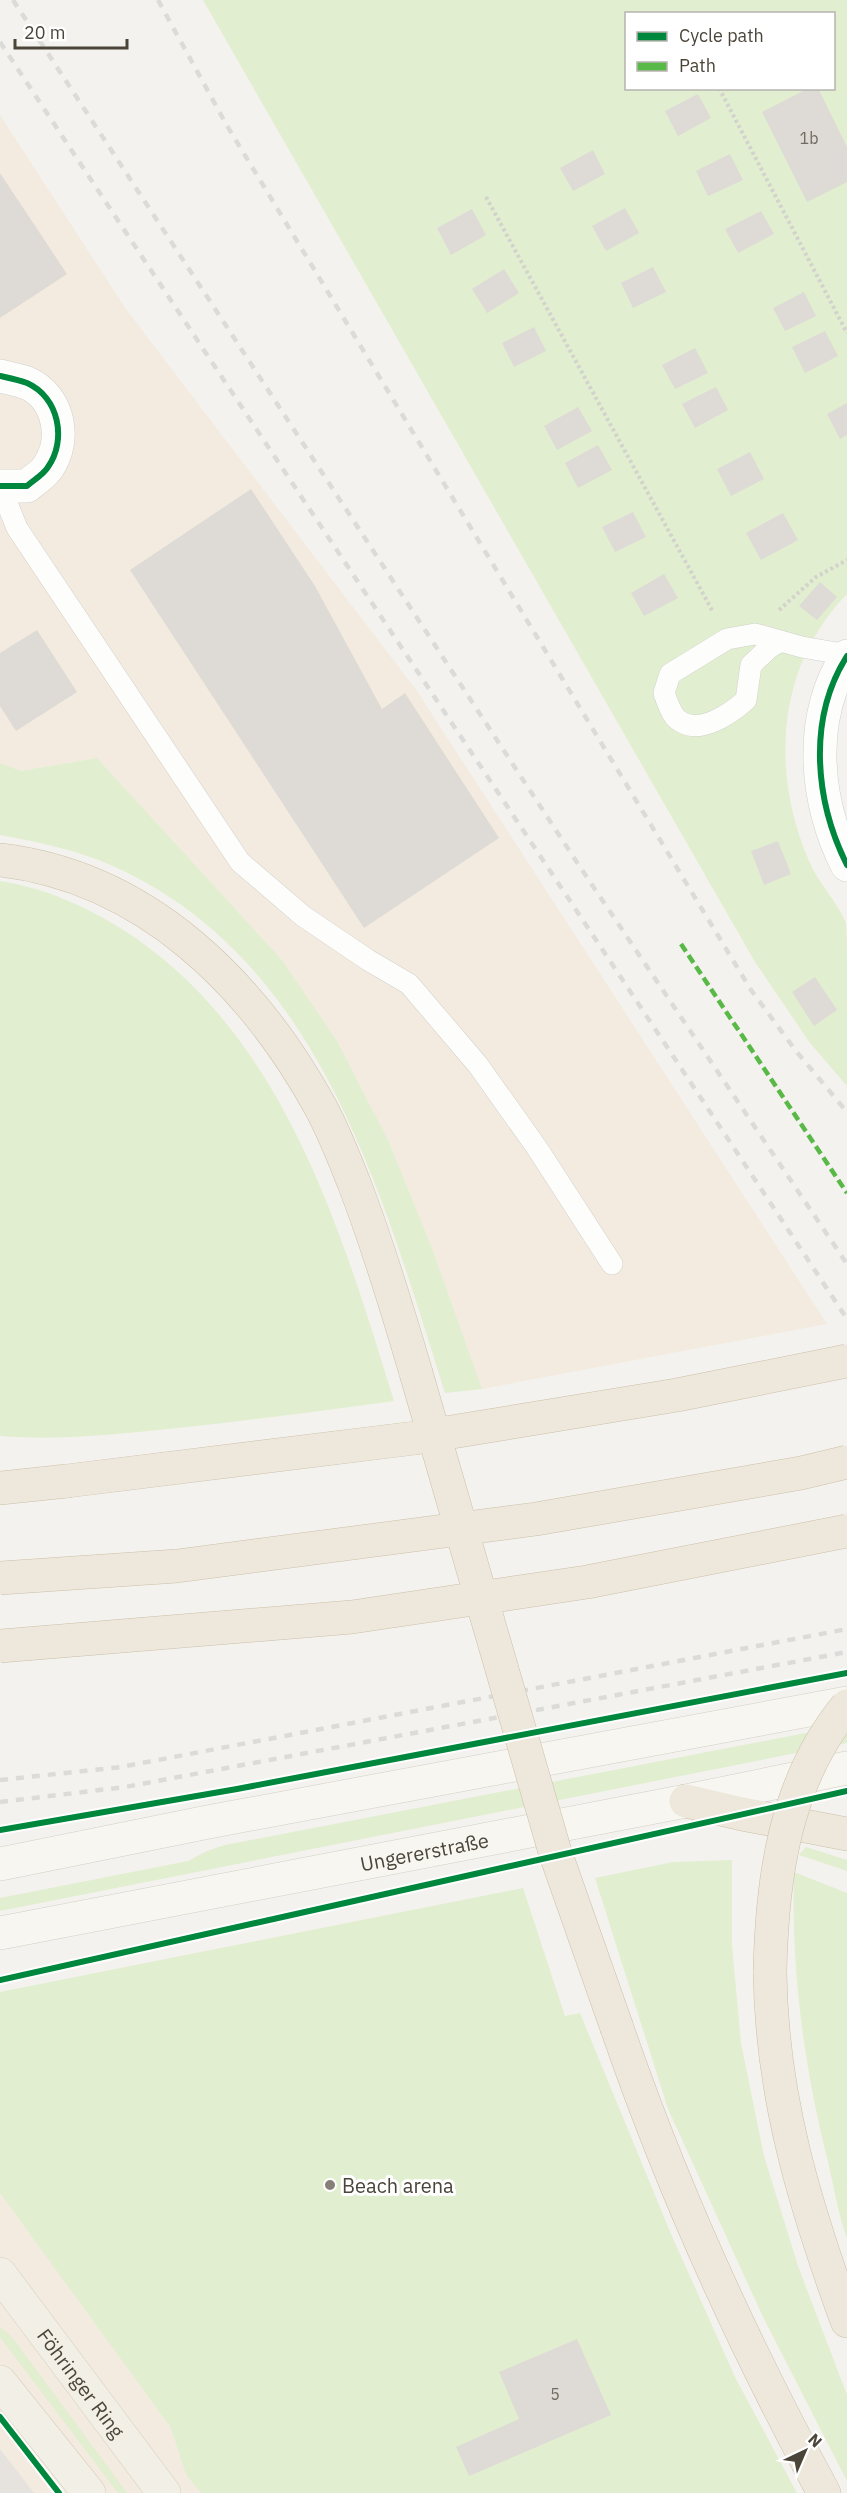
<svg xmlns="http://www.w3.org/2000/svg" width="847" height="2493" font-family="'IBM Plex Sans',sans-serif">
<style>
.commercial{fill:#f3ebdf}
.green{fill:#e1eecf;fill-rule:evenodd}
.parking{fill:#e6e3df}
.building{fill:#dedbd6}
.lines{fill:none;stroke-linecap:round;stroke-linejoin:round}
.lane-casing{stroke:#d2d0cb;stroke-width:22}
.street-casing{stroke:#d2d0cb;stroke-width:34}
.secondary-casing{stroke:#d3cfc5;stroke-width:34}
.primary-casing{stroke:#d6cebb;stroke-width:34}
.highway-casing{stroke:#ccbfa9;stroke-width:34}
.path{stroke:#d3d2cc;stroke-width:4;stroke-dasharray:3 3;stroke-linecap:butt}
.lane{stroke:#fdfdfc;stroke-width:21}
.street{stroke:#fdfdfc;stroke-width:33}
.secondary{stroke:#f7f6f1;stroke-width:33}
.primary{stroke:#f2efe6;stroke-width:33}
.highway{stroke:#ede8db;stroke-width:33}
.rail{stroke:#dbdbda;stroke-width:4.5;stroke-dasharray:8 8;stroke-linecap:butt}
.highway-bridge-casing{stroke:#ccbfa9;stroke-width:34;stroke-linecap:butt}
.highway-bridge{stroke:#ede8db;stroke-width:33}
.quiet{stroke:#58b947;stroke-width:4.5;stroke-dasharray:9 4.5;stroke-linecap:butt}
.cycleway-casing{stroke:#fff;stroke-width:10}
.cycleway{stroke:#00873e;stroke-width:6}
.poi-dot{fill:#868178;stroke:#fff;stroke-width:2}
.labels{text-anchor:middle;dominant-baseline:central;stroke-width:6;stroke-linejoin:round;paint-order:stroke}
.number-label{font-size:16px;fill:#706a61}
.street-label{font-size:20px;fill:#4b4439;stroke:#fff}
.poi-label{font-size:20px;fill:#4b4439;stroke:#fff;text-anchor:start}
</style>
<rect width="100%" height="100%" fill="#f4f2ee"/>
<g class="commercial">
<polygon points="0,115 126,309 417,691 827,1324 482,1389 432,1248 388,1140 337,1041 282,960 97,758 21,771 0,763"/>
<polygon points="0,2193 171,2428 186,2475 201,2493 0,2493"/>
</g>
<g class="green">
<path d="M203,0h644v594c-70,72 -77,176 -38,267 9,22 28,40 37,62 1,10 1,29 1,41 0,40 0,81 0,122l-37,-43 -55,-81zM626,14h208v74h-208z"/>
<path d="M97,758l185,202 55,81 51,99 44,108 50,141 -37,4c-63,-198 -124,-434 -332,-527 -36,-16 -74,-24 -113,-31v-72l21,8z"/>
<path d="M0,881c46,7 87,26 125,50 159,103 216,299 269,470 -72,10 -144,19 -217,27 -58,6 -118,13 -177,8z"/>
<polygon points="847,1725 847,1743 0,1911 0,1898 188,1861 207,1851 225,1845"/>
<polygon points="806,1847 847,1860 847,1871 799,1855"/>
<polygon points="732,1860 732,1945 741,2043 764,2156 798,2266 847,2395 847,2481 763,2317 668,2109 595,1878 673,1862"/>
<path d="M794,1872l53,21v345c-9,-24 -13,-51 -19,-76 -24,-95 -37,-192 -34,-290z"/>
<polygon points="523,1888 565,2016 580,2013 671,2234 736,2379 797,2493 201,2493 186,2475 171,2428 0,2193 0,1992"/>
<polygon points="0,2327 12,2337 127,2493 118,2493 0,2337"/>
</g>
<polygon class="parking" points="0,2449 34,2493 0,2493"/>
<g class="building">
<polygon points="809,88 818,88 847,147 847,182 807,202 762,112"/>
<polygon points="698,94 711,118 678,136 665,111"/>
<polygon points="593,150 605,174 573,191 560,168"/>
<polygon points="730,154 743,180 708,196 696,171"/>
<polygon points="0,173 67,274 0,318"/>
<polygon points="625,208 639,233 606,251 592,226"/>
<polygon points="472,209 486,235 451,255 437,228"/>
<polygon points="761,211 774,234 738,253 725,229"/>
<polygon points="653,267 666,292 633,308 621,283"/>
<polygon points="504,269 519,293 487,313 472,289"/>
<polygon points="804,292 816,316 785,331 773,308"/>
<polygon points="534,327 546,351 514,367 502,343"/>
<polygon points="825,331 838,356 805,373 792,347"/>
<polygon points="695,348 708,373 675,389 662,365"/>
<polygon points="716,387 728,410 695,428 682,404"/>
<polygon points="847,403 847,435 840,439 827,414"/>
<polygon points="578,407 592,431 557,450 544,426"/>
<polygon points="598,445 612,470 578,488 565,463"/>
<polygon points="750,452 764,479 731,496 717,469"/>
<polygon points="251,489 315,586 382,709 405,693 499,838 364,928 130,570"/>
<polygon points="633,512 646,537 615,552 602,527"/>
<polygon points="783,513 798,540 761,560 746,533"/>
<polygon points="664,574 678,598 644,616 631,593"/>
<polygon points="820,582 837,597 817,620 799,606"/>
<polygon points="37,630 77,692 16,731 0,706 0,653"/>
<polygon points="778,841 791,874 764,885 751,851"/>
<polygon points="815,977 837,1010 814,1026 792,992"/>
<polygon points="577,2339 611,2415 469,2476 456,2447 519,2419 499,2372"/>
</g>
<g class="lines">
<g class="lane-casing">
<g id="lane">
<polyline points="0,486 17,528 240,862 303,916 368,960 409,984 478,1065 537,1148 612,1264"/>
<path d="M781,641l-12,7 -18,17 -5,35c-16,14 -48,37 -69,19 -6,-5 -10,-18 -13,-26l6,-19 57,-35 28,-5 47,13 45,8"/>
</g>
</g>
<g class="street-casing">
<g id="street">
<path d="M0,376c9,2 19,4 27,7 32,14 40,57 21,84 -4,7 -14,13 -21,19h-27"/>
<path d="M847,656c-40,63 -32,145 0,209"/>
</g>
</g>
<g class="secondary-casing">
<g id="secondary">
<polyline points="0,1864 208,1822 847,1703"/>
<path id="s1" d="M0,1933l686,-132 161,-33"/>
</g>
</g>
<g class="primary-casing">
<g id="primary">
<path id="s2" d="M0,2274l164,219"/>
<polyline points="0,2382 89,2493"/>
</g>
</g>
<g class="highway-casing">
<g id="highway">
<path d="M0,860c146,17 253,124 321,248 13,24 23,50 33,75 24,62 43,125 62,190"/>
<polyline points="0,1488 67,1481"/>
<polyline points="686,1801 742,1814 847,1834"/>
<path d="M770,1971c1,124 35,235 77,350"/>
<path d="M617,2028c55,160 126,316 207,465"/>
</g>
</g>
<g class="path">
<polyline points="719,88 847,333"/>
<polyline points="486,197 713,612"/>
<polyline points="779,610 816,577 847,560"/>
</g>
<use href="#lane" class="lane"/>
<use href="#street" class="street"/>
<use href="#secondary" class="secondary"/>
<use href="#primary" class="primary"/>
<use href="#highway" class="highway"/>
<g class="rail">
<polyline points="13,0 580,867 847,1264"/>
<polyline points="158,0 226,124 751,990 796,1051 847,1112"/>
<path d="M0,42c281,426 566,851 847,1277"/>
<polyline points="0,1780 121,1767 847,1629"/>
<polyline points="0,1802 125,1787 847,1652"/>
</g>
<g class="highway-bridge-casing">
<g id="highway-bridge">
<polyline points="416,1373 555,1852 617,2028"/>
<polyline points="67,1481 415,1438 677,1395 847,1361"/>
<polyline points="0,1578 177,1566 536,1519 801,1473 847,1462"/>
<polyline points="0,1646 352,1617 587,1582 847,1531"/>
<path d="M770,1971c2,-94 15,-190 77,-265"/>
</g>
</g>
<use href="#highway-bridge" class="highway-bridge"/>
<polyline class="quiet" points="681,944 847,1193"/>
<g class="cycleway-casing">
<g id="cycleway">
<path d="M0,376c9,2 19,4 27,7 32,14 40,57 21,84 -4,7 -14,13 -21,19h-27"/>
<path d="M847,656c-40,63 -32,145 0,209"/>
<polyline points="0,1830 237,1789 847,1673"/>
<polyline points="0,1980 847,1791"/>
<polyline points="0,2417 59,2493"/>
</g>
</g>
<use href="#cycleway" class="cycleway"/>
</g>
<circle class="poi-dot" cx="330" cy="2185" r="6"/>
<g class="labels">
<g class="number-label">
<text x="809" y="138">1b</text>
<text x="555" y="2394">5</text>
</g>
<g class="street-label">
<text stroke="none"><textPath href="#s1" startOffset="432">Ungererstraße</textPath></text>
<text stroke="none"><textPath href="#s2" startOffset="136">Föhringer Ring</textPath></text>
</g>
<g class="poi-label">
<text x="342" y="2185">Beach arena</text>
</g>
</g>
<rect x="625" y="12" width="210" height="78" fill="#ffffff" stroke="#b7b4b0" stroke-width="1.5"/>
<rect x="637" y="32" width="30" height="9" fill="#00873e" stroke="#b7b4b0" stroke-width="1.5"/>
<text x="679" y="42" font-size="18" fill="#4b4439">Cycle path</text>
<rect x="637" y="62" width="30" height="9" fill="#58b947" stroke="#b7b4b0" stroke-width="1.5"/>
<text x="679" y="72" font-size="18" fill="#4b4439">Path</text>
<g transform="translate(805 2451) rotate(44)" stroke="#ffffff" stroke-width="4.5" paint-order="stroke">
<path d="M0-4.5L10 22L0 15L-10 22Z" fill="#4b4439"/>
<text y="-9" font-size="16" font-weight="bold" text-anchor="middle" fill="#4b4439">N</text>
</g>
<path d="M15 39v9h112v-9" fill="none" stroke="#4b4439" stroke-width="3"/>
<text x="24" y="39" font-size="18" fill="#4b4439" stroke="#ffffff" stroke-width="4.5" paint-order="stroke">20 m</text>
</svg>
